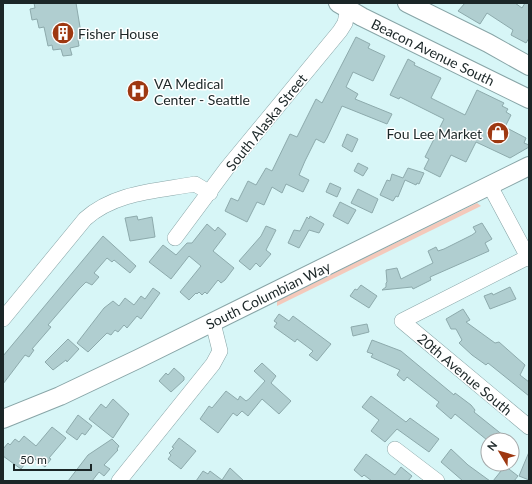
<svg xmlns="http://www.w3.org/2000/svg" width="532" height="484" font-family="Lato,sans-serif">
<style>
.green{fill:#f4c9bb}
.building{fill:#b0ced0;stroke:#8daaac}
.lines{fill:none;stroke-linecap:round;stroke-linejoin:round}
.minor-casing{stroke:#88a5a7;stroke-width:16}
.major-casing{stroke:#88a5a7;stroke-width:20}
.minor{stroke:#fff;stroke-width:15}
.major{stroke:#fff;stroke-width:18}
.labels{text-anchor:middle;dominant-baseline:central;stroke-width:3;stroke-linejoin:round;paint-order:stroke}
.poi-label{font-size:14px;fill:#1b2627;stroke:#fff;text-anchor:start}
.street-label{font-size:14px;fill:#1b2627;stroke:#fff}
</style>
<rect width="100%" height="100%" fill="#d7f6f7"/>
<polygon class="green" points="477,203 481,206 277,306 277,301"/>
<g class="building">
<polygon points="34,3 76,3 82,39 78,40 79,46 70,48 72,55 63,56 61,49 53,50 52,45 48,46 44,27 39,28 37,19 32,20 30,9 35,8"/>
<polygon points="465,3 515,3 522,8 525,3 529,3 529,38 526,43 511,35 513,30 487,13 480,24 458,11"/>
<polygon points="356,37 370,44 368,48 385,56 373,81 353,72 346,87 358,94 355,99 392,114 387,124 342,106 327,138 324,143 316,139 305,161 299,175 309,180 303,192 286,184 282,193 272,187 264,205 257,202 247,222 225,211 231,198 238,201 248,181 256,185 266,168 272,171 290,134 297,137 316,99 322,103"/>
<polygon points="408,59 415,63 414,65 441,78 431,98 465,115 477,90 504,103 502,106 508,109 506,112 511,115 505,127 526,138 524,143 529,145 529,147 510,158 476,142 466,162 451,155 440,177 424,169 429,159 425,157 444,119 400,97 399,99 390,95"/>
<polygon points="347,134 358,139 352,152 342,146"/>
<polygon points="358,163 368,168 363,176 354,171"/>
<polygon points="408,168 424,173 419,184 417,183 416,185 405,180 398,197 396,196 393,201 380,195 387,180 390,181 392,174 403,178"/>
<polygon points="330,183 341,188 337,197 326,192"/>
<polygon points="358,189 378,199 372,213 351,203"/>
<polygon points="340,202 356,210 348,224 333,216"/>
<polygon points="137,216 138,220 152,217 155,237 130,241 125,218"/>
<polygon points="310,216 324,224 319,233 309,230 299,248 288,243 294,230 300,231 307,217 309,219"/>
<polygon points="482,223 492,239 485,243 489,251 430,277 431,280 413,289 412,287 382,290 386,287 386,283 387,282 386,270 397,268 401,279 433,263 428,251 436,247 438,251 444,249 472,235 476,232 473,227"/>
<polygon points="207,224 215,231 218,227 226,234 213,251 234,268 225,280 221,283 218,280 207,294 205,292 202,295 199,292 197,294 196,293 189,300 180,292 201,266 189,256 171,279 149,262 163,245 176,255 187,243 192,243"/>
<polygon points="266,226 276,230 266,250 271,254 260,267 256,263 250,270 239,261 261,236"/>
<polygon points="103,236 136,266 130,273 114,260 112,262 107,258 94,273 99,277 92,285 86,282 79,289 48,325 51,327 32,349 34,350 29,357 25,355 3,384 3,356"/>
<polygon points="361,285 377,296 369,308 350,296 355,289 357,290"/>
<polygon points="510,287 516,299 490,309 484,296 492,293 493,295"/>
<polygon points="153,288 160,293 141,319 137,316 127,328 124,325 118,332 115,330 111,335 107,333 88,352 77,343 104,308 113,301 119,306 125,298 134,305 141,296 145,299"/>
<polygon points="463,309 470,320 466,322 495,343 499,342 525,365 520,375 529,382 529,396 488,363 486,365 472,355 459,343 462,340 456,329 451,329 446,319"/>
<polygon points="279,314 289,321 293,316 331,344 317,361 309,355 313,351 297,339 295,342 274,327 277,323 274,321"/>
<polygon points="367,324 369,332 353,336 351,327"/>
<polygon points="68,339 79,349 67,362 66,360 53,370 45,362"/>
<polygon points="372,340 401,351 454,395 455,393 471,405 475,410 474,412 509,440 487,440 455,414 451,419 436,406 439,402 407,377 404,381 397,375 400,370 371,357 373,354 367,352"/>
<polygon points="262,363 276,376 271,383 291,401 279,414 262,399 248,416 242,411 237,416 233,413 218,433 200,419 209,406 212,408 226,391 238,400 240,396 246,401 249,399 265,381 254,371"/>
<polygon points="174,368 184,377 184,380 171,392 159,381 166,373 168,375"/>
<polygon points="371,396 406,422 410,418 439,439 429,452 397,429 385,442 371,431 379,420 362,407"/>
<polygon points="113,399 129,414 113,438 89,419 101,404 106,408"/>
<polygon points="78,415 92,426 85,435 82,433 77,440 66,432"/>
<polygon points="52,427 66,438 49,458 51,459 45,467 31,456 21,469 3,456 3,449 8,443 10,445 15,439 19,442 24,436 36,446"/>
<polygon points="179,438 196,451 181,469 168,459 171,455 169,453 174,448 172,447"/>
<polygon points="112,439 119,446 117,449 118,450 104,465 110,469 104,476 99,472 92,481 68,481 88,455"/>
<polygon points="451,449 468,465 490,481 463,481 441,462"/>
<polygon points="529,452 529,480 519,476"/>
<polygon points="366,454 395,475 401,467 412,476 408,481 372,481 364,475 362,477 354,470"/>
<polygon points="505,466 518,476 514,481 493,481"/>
<polygon points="230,468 244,481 196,481 203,471 208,474 210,471 222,480"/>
</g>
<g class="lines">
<g class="minor-casing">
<g id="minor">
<polyline points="490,186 529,259"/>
<polyline points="175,238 227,168 340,31 345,23 349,3"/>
<polyline points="528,257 402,321 529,427"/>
<path d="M3,319l82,-100c30,-27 72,-28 110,-35l15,9"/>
<polyline points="395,449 437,481"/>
<polyline points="119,481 213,364 220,351 213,323"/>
</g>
</g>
<g class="major-casing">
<g id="major">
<polyline points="338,3 362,17 529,99"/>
<polyline points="407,3 488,43 529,66"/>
<polyline points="3,419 60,396 138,359 529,166"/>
</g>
</g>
<use href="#minor" class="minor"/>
<use href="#major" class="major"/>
</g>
<defs>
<g id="building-disc" transform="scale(1.15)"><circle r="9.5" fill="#9e3811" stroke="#fff"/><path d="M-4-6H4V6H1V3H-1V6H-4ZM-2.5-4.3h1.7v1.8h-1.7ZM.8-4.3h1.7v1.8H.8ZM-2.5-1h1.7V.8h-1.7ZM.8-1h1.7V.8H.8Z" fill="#fff"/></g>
<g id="hospital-disc" transform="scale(1.15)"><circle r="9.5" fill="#9e3811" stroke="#fff"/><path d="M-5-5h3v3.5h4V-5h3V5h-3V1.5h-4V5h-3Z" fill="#fff"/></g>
<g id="shop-disc" transform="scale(1.15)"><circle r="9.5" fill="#9e3811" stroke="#fff"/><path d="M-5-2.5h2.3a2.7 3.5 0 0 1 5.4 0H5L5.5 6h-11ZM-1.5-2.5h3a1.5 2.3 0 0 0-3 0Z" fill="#fff"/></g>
</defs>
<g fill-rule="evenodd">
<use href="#building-disc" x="63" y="33"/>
<use href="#hospital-disc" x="138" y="91"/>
<use href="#shop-disc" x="498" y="133"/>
</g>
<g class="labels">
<g class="poi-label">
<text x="78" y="33">Fisher House</text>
<text x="154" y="83">VA Medical<tspan x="154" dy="16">Center - Seattle</tspan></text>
<text x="482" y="133" text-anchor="end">Fou Lee Market</text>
</g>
<g class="street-label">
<text transform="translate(433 52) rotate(26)">Beacon Avenue South</text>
<text transform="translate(266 122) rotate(-51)">South Alaska Street</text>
<text transform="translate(268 295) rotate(-26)">South Columbian Way</text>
<text transform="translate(465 374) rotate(40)">20th Avenue South</text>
</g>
</g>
<rect width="532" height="484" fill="none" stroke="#1b2627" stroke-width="8"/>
<g transform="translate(500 452) rotate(308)"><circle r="19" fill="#ffffff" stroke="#a4a8a9"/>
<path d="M0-3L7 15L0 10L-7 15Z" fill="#9e3811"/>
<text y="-6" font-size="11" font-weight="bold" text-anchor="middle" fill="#1b2627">N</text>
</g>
<path d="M14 464v6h77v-6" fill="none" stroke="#1b2627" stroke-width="2"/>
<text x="20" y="464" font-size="12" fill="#1b2627" stroke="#ffffff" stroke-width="3" paint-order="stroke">50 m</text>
</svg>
